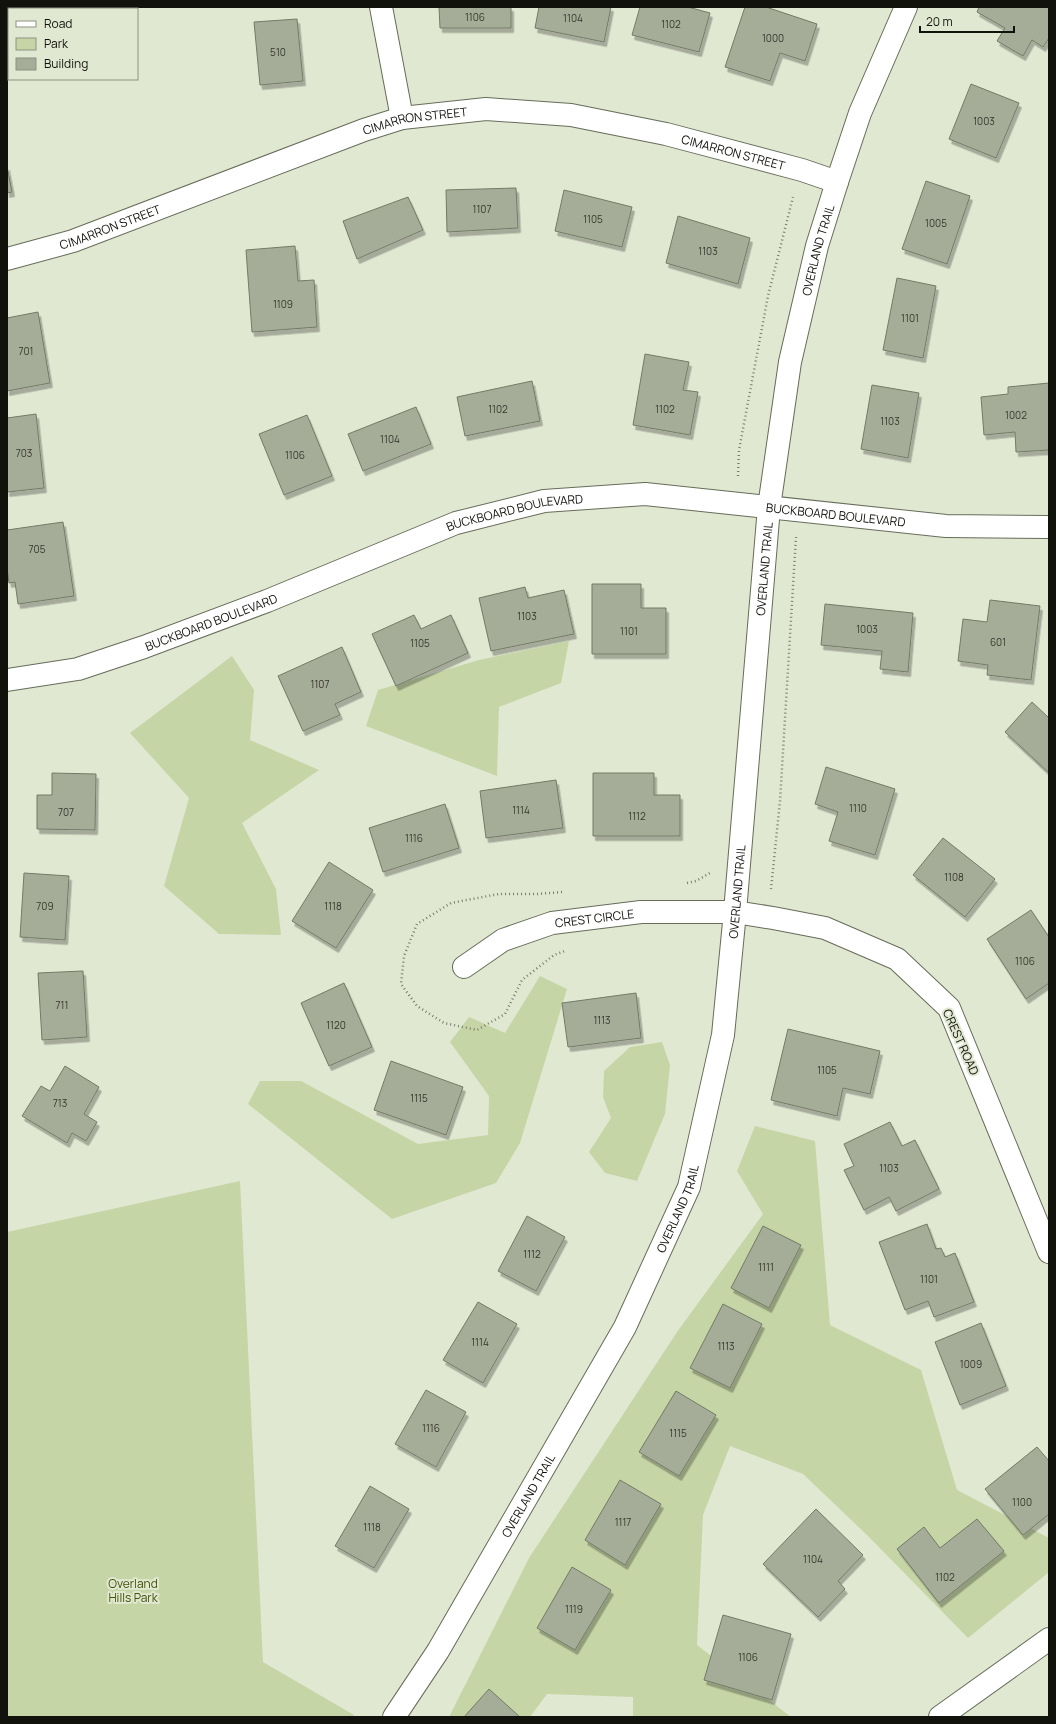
<svg xmlns="http://www.w3.org/2000/svg" width="1056" height="1724" font-family="Manrope,sans-serif">
<style>
.green{fill:#c6d5a6}
.building{fill:#a5ac97;stroke:#737a66;filter:url(#shadow)}
.lines{fill:none;stroke-linecap:round;stroke-linejoin:round}
.street-casing{stroke:#666c59;stroke-width:24}
.path{stroke:#787d6e;stroke-width:2.5;stroke-dasharray:1 3;stroke-linecap:butt}
.street{stroke:#fff;stroke-width:22}
.labels{text-anchor:middle;dominant-baseline:central;stroke-width:4;stroke-linejoin:round;paint-order:stroke}
.number-label{font-size:10px;fill:#35382e}
.street-label{font-size:12px;fill:#10120b;stroke:#e1e8d2}
.park-label{font-size:12px;fill:#435308;stroke:#e1e8d2}
</style>
<defs>
<filter id="shadow"><feDropShadow dx="2.5" dy="4.5" stdDeviation="0" flood-color="#0004"/></filter>
</defs>
<rect width="100%" height="100%" fill="#e1e8d2"/>
<g class="green">
<polygon points="569,641 561,683 499,707 497,776 366,726 378,690 479,660"/>
<polygon points="232,656 254,690 250,740 319,770 242,823 276,889 281,935 219,934 164,886 189,798 130,733"/>
<polygon points="540,976 567,989 520,1143 496,1183 392,1219 248,1104 260,1081 301,1081 418,1144 488,1135 489,1096 450,1042 469,1017 505,1033"/>
<polygon points="662,1042 670,1065 665,1114 637,1181 605,1173 589,1152 611,1118 603,1097 604,1071 630,1047"/>
<polygon points="755,1126 815,1141 830,1325 921,1370 957,1490 1049,1538 1049,1572 968,1638 867,1535 803,1474 730,1446 703,1515 697,1645 791,1717 633,1717 633,1697 547,1694 530,1717 449,1717 529,1558 677,1332 763,1214 737,1171"/>
<polygon points="240,1181 263,1662 354,1715 353,1717 7,1717 7,1232"/>
</g>
<g class="building">
<polygon points="439,7 511,7 511,28 440,28"/>
<polygon points="539,7 611,7 604,42 535,28"/>
<polygon points="640,7 688,7 710,13 699,52 632,35"/>
<polygon points="745,7 766,7 817,24 805,61 780,53 770,81 725,67"/>
<polygon points="979,7 1049,7 1049,38 1043,47 1032,40 1023,56 997,41 1005,28 977,12"/>
<polygon points="297,19 303,81 260,85 254,22"/>
<polygon points="971,84 1019,103 996,158 949,139"/>
<polygon points="7,166 12,192 7,193"/>
<polygon points="926,181 970,196 947,264 902,249"/>
<polygon points="516,188 518,228 447,232 446,190"/>
<polygon points="564,190 632,207 622,247 555,231"/>
<polygon points="408,197 423,230 357,259 343,221"/>
<polygon points="678,216 750,238 738,284 666,263"/>
<polygon points="295,246 298,281 314,280 317,327 252,332 246,250"/>
<polygon points="897,278 936,286 923,358 883,350"/>
<polygon points="38,312 50,383 7,391 7,318"/>
<polygon points="645,354 689,362 683,390 698,392 690,435 633,425"/>
<polygon points="532,381 540,421 465,436 457,397"/>
<polygon points="1049,383 1049,450 1016,452 1015,432 984,435 981,397 1008,394 1008,387"/>
<polygon points="872,385 919,393 908,458 861,449"/>
<polygon points="416,407 431,444 363,471 348,434"/>
<polygon points="36,414 44,488 7,492 7,418"/>
<polygon points="307,415 332,476 284,495 259,434"/>
<polygon points="63,522 74,596 18,604 15,582 9,583 7,568 7,530"/>
<polygon points="592,584 641,584 641,608 666,608 666,654 592,654"/>
<polygon points="525,587 528,598 564,590 574,634 491,651 479,598"/>
<polygon points="990,600 1040,606 1031,680 987,675 988,665 958,661 963,619 987,622"/>
<polygon points="825,604 913,613 908,672 880,669 882,651 821,645"/>
<polygon points="414,615 421,629 451,615 468,653 396,686 372,634"/>
<polygon points="342,647 361,692 335,704 340,715 303,731 278,676"/>
<polygon points="1032,702 1049,718 1049,773 1005,732"/>
<polygon points="826,767 895,789 875,855 829,841 838,812 815,804"/>
<polygon points="52,773 96,774 95,830 37,829 37,795 52,795"/>
<polygon points="593,773 654,773 654,795 680,795 680,836 593,836"/>
<polygon points="556,780 563,828 486,838 480,791"/>
<polygon points="445,804 459,848 383,872 369,828"/>
<polygon points="943,838 995,879 965,917 913,875"/>
<polygon points="329,862 373,890 336,948 292,921"/>
<polygon points="24,873 69,876 65,940 20,937"/>
<polygon points="1031,910 1049,937 1049,983 1026,999 987,939"/>
<polygon points="83,971 87,1037 42,1040 38,973"/>
<polygon points="344,983 372,1047 329,1066 301,1003"/>
<polygon points="636,993 641,1038 568,1047 562,1003"/>
<polygon points="788,1029 880,1051 870,1094 843,1088 837,1116 771,1100"/>
<polygon points="391,1061 463,1087 446,1135 374,1110"/>
<polygon points="65,1066 99,1087 84,1114 97,1122 86,1141 72,1133 67,1143 22,1116 41,1086 50,1091"/>
<polygon points="890,1122 902,1146 915,1140 939,1189 896,1211 889,1197 864,1210 844,1170 854,1166 844,1144"/>
<polygon points="527,1216 565,1237 536,1291 498,1271"/>
<polygon points="927,1224 936,1249 941,1248 945,1257 955,1253 974,1302 934,1317 928,1301 905,1310 879,1242"/>
<polygon points="763,1226 801,1245 769,1308 731,1288"/>
<polygon points="478,1302 517,1324 483,1383 443,1360"/>
<polygon points="723,1304 762,1324 730,1388 690,1368"/>
<polygon points="981,1323 1006,1386 960,1405 935,1342"/>
<polygon points="426,1390 466,1412 436,1467 395,1444"/>
<polygon points="676,1391 716,1415 679,1476 639,1452"/>
<polygon points="1037,1447 1049,1461 1049,1514 1023,1535 985,1489"/>
<polygon points="620,1480 661,1504 625,1565 585,1540"/>
<polygon points="370,1486 409,1509 374,1568 335,1546"/>
<polygon points="816,1509 863,1555 838,1581 845,1589 818,1617 763,1564"/>
<polygon points="977,1519 1004,1551 939,1603 897,1549 924,1527 940,1548"/>
<polygon points="572,1567 611,1590 575,1650 537,1628"/>
<polygon points="723,1615 791,1634 772,1700 704,1680"/>
<polygon points="489,1689 520,1717 464,1717"/>
</g>
<g class="lines">
<g class="street-casing">
<g id="street">
<polyline points="381,7 402,118"/>
<path id="s1" d="M7,259l66,-18 291,-111 38,-12 84,-9 85,6 95,19 136,36 35,12"/>
<path id="s2" d="M7,680l71,-11 66,-22 123,-46 189,-78 88,-22 101,-7 301,32 103,1"/>
<path id="s3" d="M464,967l39,-27 49,-17 89,-11h94l38,6 52,10 72,31 52,49 100,244"/>
<path id="s4" d="M394,1717l44,-66 187,-324 64,-140 34,-152 12,-123 34,-405 21,-145 27,-116 20,-64 23,-69 46,-106"/>
<polyline points="940,1717 1049,1639"/>
</g>
</g>
<g class="path">
<polyline points="738,476 739,450 768,296 793,197"/>
<polyline points="687,883 696,881 710,873"/>
<polyline points="771,889 780,801 796,537"/>
<polyline points="562,892 537,894 499,894 451,903 417,924 404,956 401,984 417,1006 444,1023 477,1030 505,1014 522,980 554,955 565,951"/>
</g>
<use href="#street" class="street"/>
</g>
<g class="labels">
<g class="number-label">
<text x="475" y="17">1106</text>
<text x="573" y="18">1104</text>
<text x="671" y="24">1102</text>
<text x="773" y="38">1000</text>
<text x="278" y="52">510</text>
<text x="984" y="121">1003</text>
<text x="482" y="209">1107</text>
<text x="593" y="219">1105</text>
<text x="936" y="223">1005</text>
<text x="708" y="251">1103</text>
<text x="283" y="304">1109</text>
<text x="910" y="318">1101</text>
<text x="26" y="351">701</text>
<text x="498" y="409">1102</text>
<text x="665" y="409">1102</text>
<text x="1016" y="415">1002</text>
<text x="890" y="421">1103</text>
<text x="390" y="439">1104</text>
<text x="24" y="453">703</text>
<text x="295" y="455">1106</text>
<text x="37" y="549">705</text>
<text x="527" y="616">1103</text>
<text x="867" y="629">1003</text>
<text x="629" y="631">1101</text>
<text x="998" y="642">601</text>
<text x="420" y="643">1105</text>
<text x="320" y="684">1107</text>
<text x="858" y="808">1110</text>
<text x="521" y="810">1114</text>
<text x="66" y="812">707</text>
<text x="637" y="816">1112</text>
<text x="414" y="838">1116</text>
<text x="954" y="877">1108</text>
<text x="45" y="906">709</text>
<text x="333" y="906">1118</text>
<text x="1025" y="961">1106</text>
<text x="62" y="1005">711</text>
<text x="602" y="1020">1113</text>
<text x="336" y="1025">1120</text>
<text x="827" y="1070">1105</text>
<text x="419" y="1098">1115</text>
<text x="60" y="1103">713</text>
<text x="889" y="1168">1103</text>
<text x="532" y="1254">1112</text>
<text x="766" y="1267">1111</text>
<text x="929" y="1279">1101</text>
<text x="480" y="1342">1114</text>
<text x="726" y="1346">1113</text>
<text x="971" y="1364">1009</text>
<text x="431" y="1428">1116</text>
<text x="678" y="1433">1115</text>
<text x="1022" y="1502">1100</text>
<text x="623" y="1522">1117</text>
<text x="372" y="1527">1118</text>
<text x="813" y="1559">1104</text>
<text x="945" y="1577">1102</text>
<text x="574" y="1609">1119</text>
<text x="748" y="1657">1106</text>
</g>
<g class="street-label">
<text stroke="none"><textPath href="#s1" startOffset="432">CIMARRON STREET</textPath></text>
<text stroke="none"><textPath href="#s1" startOffset="756">CIMARRON STREET</textPath></text>
<text stroke="none"><textPath href="#s1" startOffset="108">CIMARRON STREET</textPath></text>
<text stroke="none"><textPath href="#s4" startOffset="1555">OVERLAND TRAIL</textPath></text>
<text stroke="none"><textPath href="#s2" startOffset="537">BUCKBOARD BOULEVARD</textPath></text>
<text stroke="none"><textPath href="#s2" startOffset="861">BUCKBOARD BOULEVARD</textPath></text>
<text stroke="none"><textPath href="#s4" startOffset="1231">OVERLAND TRAIL</textPath></text>
<text stroke="none"><textPath href="#s2" startOffset="213">BUCKBOARD BOULEVARD</textPath></text>
<text stroke="none"><textPath href="#s4" startOffset="907">OVERLAND TRAIL</textPath></text>
<text stroke="none"><textPath href="#s3" startOffset="142">CREST CIRCLE</textPath></text>
<text transform="translate(961 1042) rotate(66)">CREST ROAD</text>
<text stroke="none"><textPath href="#s4" startOffset="583">OVERLAND TRAIL</textPath></text>
<text stroke="none"><textPath href="#s4" startOffset="259">OVERLAND TRAIL</textPath></text>
</g>
<g class="park-label">
<text x="133" y="1583">Overland<tspan x="133" dy="14">Hills Park</tspan></text>
</g>
</g>
<rect width="1056" height="1724" fill="none" stroke="#10120b" stroke-width="16"/>
<rect x="8" y="8" width="130" height="72" fill="#e1e8d2" stroke="#8d9282"/>
<rect x="16" y="21" width="20" height="6" fill="#ffffff" stroke="#8d9282"/>
<text x="44" y="28" font-size="12" fill="#10120b">Road</text>
<rect x="16" y="38" width="20" height="12" fill="#c6d5a6" stroke="#8d9282"/>
<text x="44" y="48" font-size="12" fill="#10120b">Park</text>
<rect x="16" y="58" width="20" height="12" fill="#a5ac97" stroke="#8d9282"/>
<text x="44" y="68" font-size="12" fill="#10120b">Building</text>
<path d="M920 26v6h94v-6" fill="none" stroke="#10120b" stroke-width="2"/>
<text x="926" y="26" font-size="12" fill="#10120b" stroke="#e1e8d2" stroke-width="3" paint-order="stroke">20 m</text>
</svg>
